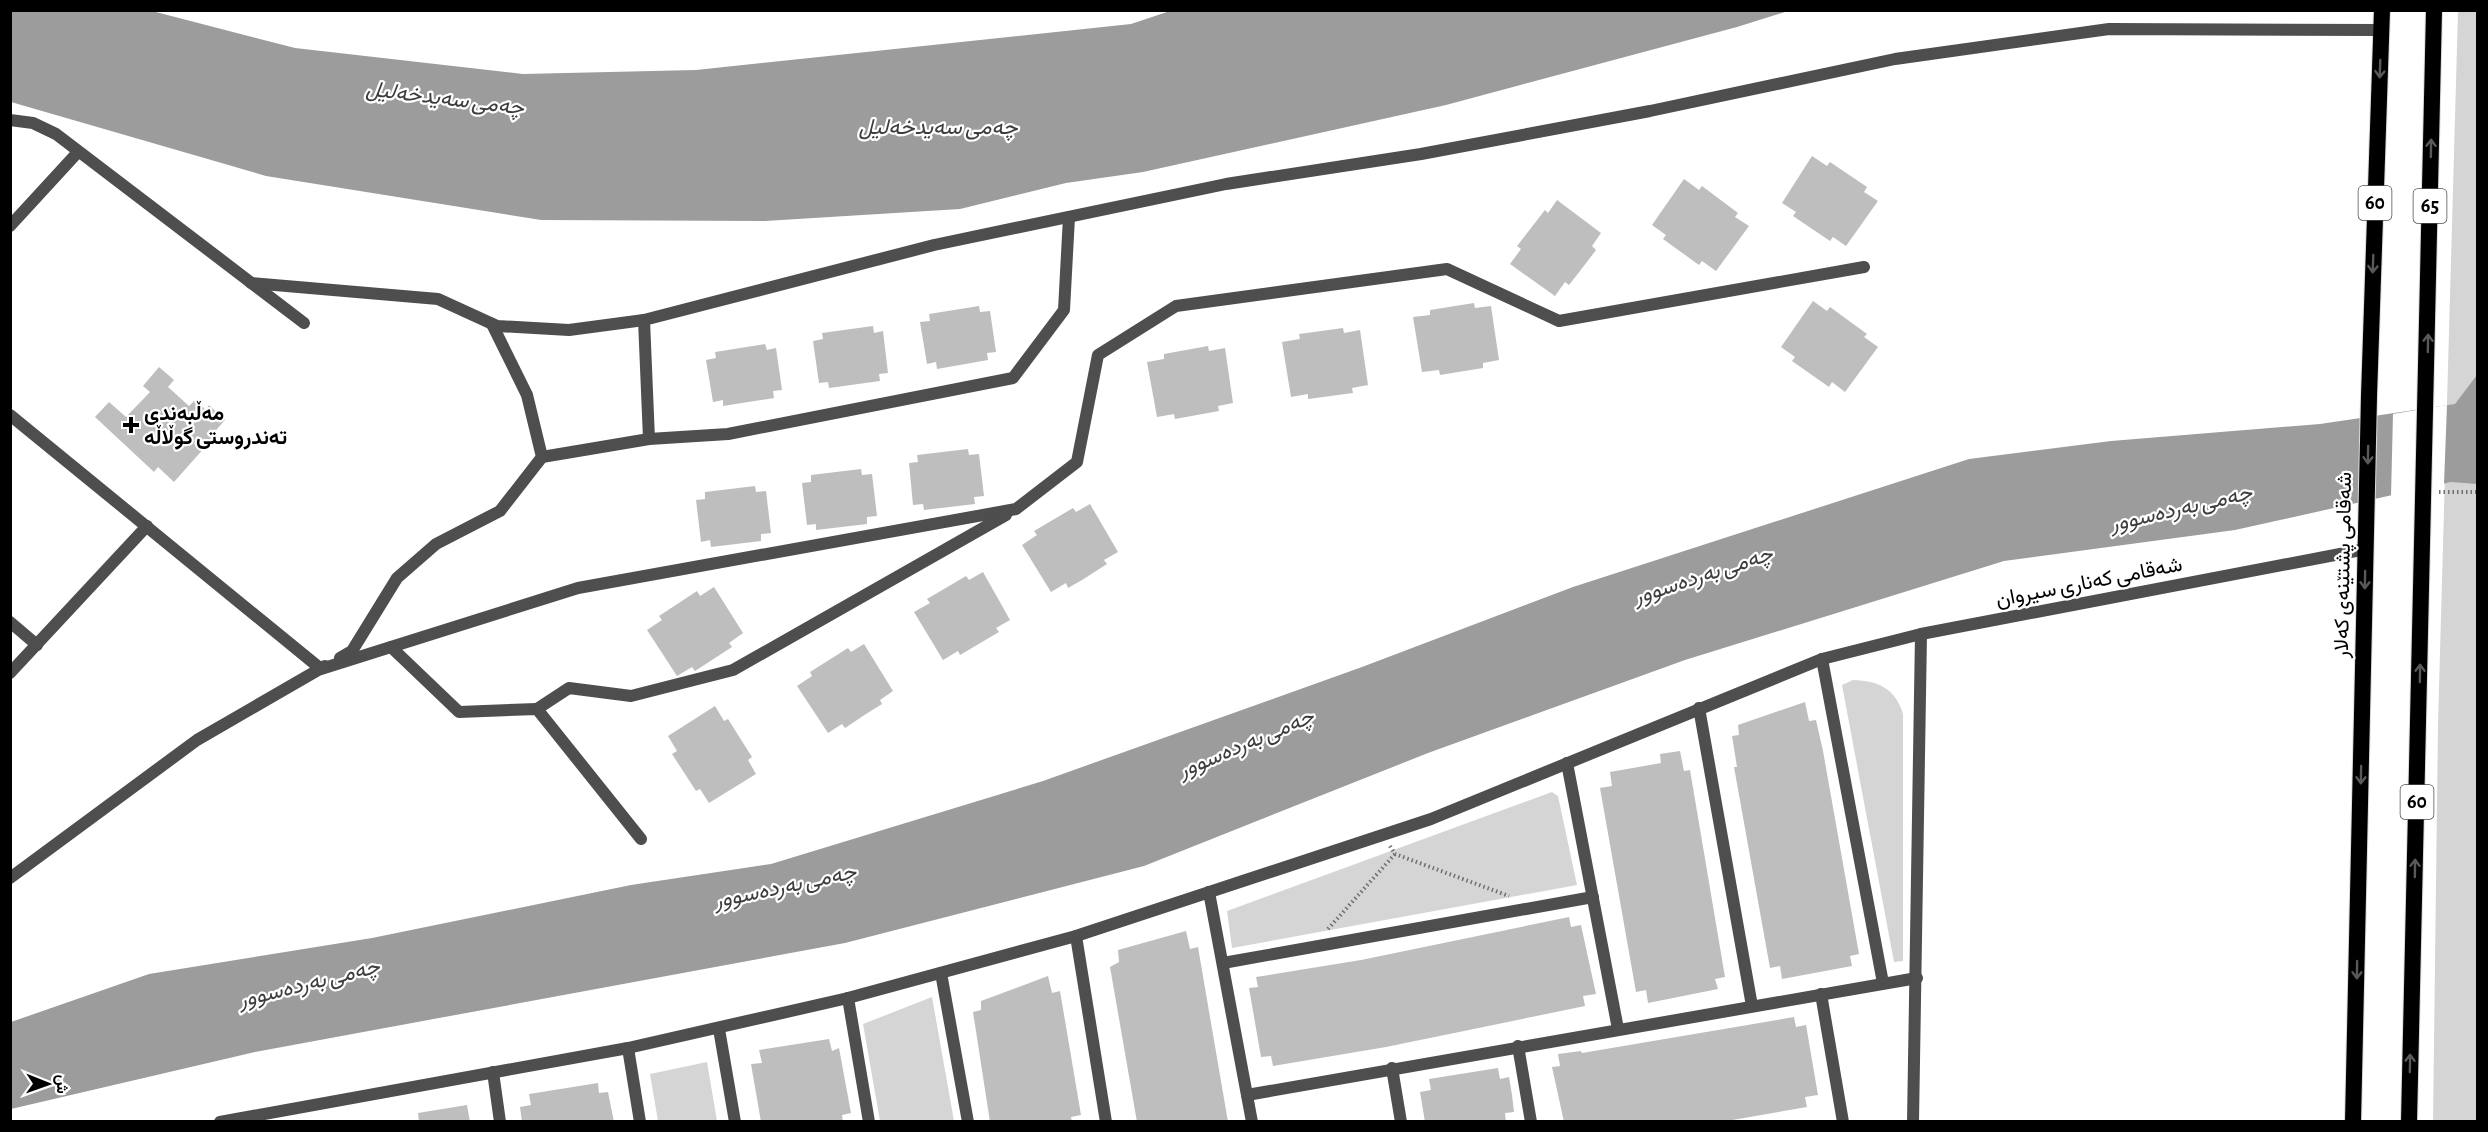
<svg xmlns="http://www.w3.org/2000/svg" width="2488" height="1132" font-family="'Alegreya Sans',Vazirmatn,sans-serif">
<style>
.green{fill:#d5d5d5}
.water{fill:#9c9c9c}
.pier{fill:#fff}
.building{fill:#bebebe}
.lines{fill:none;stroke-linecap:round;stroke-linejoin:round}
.trunk-casing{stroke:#dbdbdb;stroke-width:18}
.path{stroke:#707070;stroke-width:4;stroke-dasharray:1.5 3;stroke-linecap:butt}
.minor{stroke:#4e4e4e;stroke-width:12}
.tertiary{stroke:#4e4e4e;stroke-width:12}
.trunk{stroke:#000;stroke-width:16}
.oneway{stroke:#595959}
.poi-dot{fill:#000;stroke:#fff;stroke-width:2}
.labels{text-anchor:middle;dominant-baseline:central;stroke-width:4.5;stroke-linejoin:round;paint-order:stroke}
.shield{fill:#fff;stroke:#4c4c4c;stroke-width:1.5}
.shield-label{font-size:20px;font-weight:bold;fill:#000}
.poi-label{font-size:21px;font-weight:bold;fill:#000;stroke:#fff;text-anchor:start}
.street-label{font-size:21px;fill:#000;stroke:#fff}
.water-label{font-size:22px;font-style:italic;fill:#3d3d3d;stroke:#fff}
</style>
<rect width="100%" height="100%" fill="#fff"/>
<g class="green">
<polygon points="2477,10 2478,1121 2433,1122 2438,724 2458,11"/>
<path d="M1853,680c25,1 42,8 50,34v247l-9,1 -52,-277z"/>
<polygon points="1552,792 1558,796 1577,885 1232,948 1227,911"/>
<polygon points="932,997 954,1121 880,1121 863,1024"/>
<polygon points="707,1062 717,1121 658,1121 650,1074"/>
</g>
<g class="water">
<polygon points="1170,11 1788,11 1737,27 1446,105 1143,172 1066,183 960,209 765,221 541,220 266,176 11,102 11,11 152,11 295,48 523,74 696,70 1131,24"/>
<polygon points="2477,375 2477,484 2451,482 2235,530 2004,561 1685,660 1428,753 1144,866 845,943 255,1052 11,1109 11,1022 149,974 372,938 631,885 771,864 1043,781 1362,667 1573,587 1969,459 2111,441 2320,424 2455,404"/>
</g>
<polygon class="pier" points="2447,405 2444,484 2391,496 2393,414"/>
<g class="building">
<polygon points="1812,156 1827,166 1830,162 1867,187 1864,192 1878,201 1846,246 1833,237 1830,241 1793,216 1796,212 1782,203"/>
<polygon points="1684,179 1699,190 1702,186 1738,213 1735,217 1749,226 1716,271 1702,261 1699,265 1663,239 1666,235 1652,225"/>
<polygon points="1557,200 1601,233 1592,246 1596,250 1580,271 1569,285 1565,282 1555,296 1510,264 1521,249 1517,246 1545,210 1548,213"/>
<polygon points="1813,301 1827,311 1830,307 1867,334 1864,337 1878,347 1845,392 1832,382 1829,387 1792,361 1795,357 1781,347"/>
<polygon points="1474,303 1475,308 1491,306 1499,360 1483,363 1483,368 1440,375 1439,370 1422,372 1413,317 1430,315 1430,310"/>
<polygon points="979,306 980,312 990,311 996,352 987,353 988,360 937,369 936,362 927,364 920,322 930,321 929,314"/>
<polygon points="873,326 874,333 883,331 888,373 879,374 880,381 829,388 828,382 819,383 813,341 823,339 822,333"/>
<polygon points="1343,328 1344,333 1360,330 1368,385 1352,388 1353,393 1308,399 1308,394 1291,397 1282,342 1300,339 1299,334"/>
<polygon points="765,344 767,350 776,348 782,390 773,391 774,398 723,406 723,400 713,402 706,360 716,358 715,352"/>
<polygon points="1208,346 1209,351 1225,348 1233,403 1218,406 1219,411 1175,419 1174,414 1157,417 1147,362 1164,359 1164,354"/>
<polygon points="159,367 174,380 168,387 189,406 195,400 206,410 209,405 225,420 211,436 213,438 174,482 158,467 154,472 95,417 109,402 126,417 150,392 143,386"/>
<polygon points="968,449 969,455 979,454 984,496 974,497 975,504 924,510 923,504 913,505 909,463 918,462 917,455"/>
<polygon points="861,469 862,475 872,474 877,516 867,517 867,524 816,530 816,524 807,525 802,483 811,482 811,475"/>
<polygon points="755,486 756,492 766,491 771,533 761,534 761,541 711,547 710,540 701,542 696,500 705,499 705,492"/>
<polygon points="1090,504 1118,552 1104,560 1107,564 1082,580 1068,588 1066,583 1051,592 1022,545 1037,535 1034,531 1073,508 1076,512"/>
<polygon points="983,572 1010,620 996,628 999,632 960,655 958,651 943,660 914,612 930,603 927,599 966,576 969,580"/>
<polygon points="714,587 743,633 729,643 732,647 695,671 692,667 677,676 647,630 662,620 659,616 697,591 700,596"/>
<polygon points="864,644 893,691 880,700 882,704 866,714 845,728 842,724 828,733 797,686 812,676 810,672 848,648 851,652"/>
<polygon points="1805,702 1809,721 1816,720 1823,751 1859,954 1850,956 1852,966 1782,979 1780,966 1770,968 1734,767 1737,767 1732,736 1739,735 1738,725"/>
<polygon points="715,706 724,721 728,719 745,746 752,757 748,760 756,774 709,803 700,789 696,791 672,754 677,751 668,736"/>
<polygon points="1680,751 1684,771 1690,770 1725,977 1715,979 1718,989 1648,1003 1646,990 1636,992 1600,788 1612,786 1610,772 1661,763 1660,754"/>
<polygon points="1569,917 1571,927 1581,925 1596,994 1583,996 1585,1006 1386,1047 1273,1066 1271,1056 1261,1057 1249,988 1258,987 1256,977 1361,960"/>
<polygon points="1186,931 1190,949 1198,947 1228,1122 1137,1122 1110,967 1119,962 1118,950"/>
<polygon points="1048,976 1052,993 1060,991 1081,1115 1071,1117 1072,1122 990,1122 973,1012 981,1010 981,1001"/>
<polygon points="1794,1017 1796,1027 1806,1025 1818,1095 1805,1097 1807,1107 1721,1122 1564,1122 1552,1067 1560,1066 1558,1054 1581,1051 1582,1053"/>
<polygon points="829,1039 832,1051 839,1048 851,1113 842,1115 843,1122 761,1122 751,1064 762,1063 759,1050"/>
<polygon points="1498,1068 1500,1079 1509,1077 1512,1095 1514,1112 1505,1113 1506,1122 1425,1122 1420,1092 1431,1090 1429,1079"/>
<polygon points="598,1083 599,1093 608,1092 614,1122 522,1122 520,1107 531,1105 529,1094"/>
<polygon points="467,1105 470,1122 419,1122 418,1113"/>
</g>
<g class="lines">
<g class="trunk-casing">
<g id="trunk">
<polyline points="2353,1122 2369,396 2382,10"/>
<polyline points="2409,1122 2434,10"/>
</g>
</g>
<g class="path">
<polyline points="2439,492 2478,492"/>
<polyline points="1390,846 1395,854 1509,896"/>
<polyline points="1328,929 1395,854"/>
</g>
<g class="minor">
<polyline points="10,120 33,123 56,134 304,323"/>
<polyline points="10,226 78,152"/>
<polyline points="251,283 438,299 497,326 569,330 644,320 934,245 1226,184 1421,154 1650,111 1895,59 2109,29 2381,30"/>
<polyline points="644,320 649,439"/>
<polyline points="10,415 321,669 578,588 1016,509 1077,462 1098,355 1176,306 1447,269 1559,321 1864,267"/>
<polyline points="542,457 649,439 728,434 1013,378 1064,310 1069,217"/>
<polyline points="10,622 37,645"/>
<polyline points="391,647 459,712 537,709 641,839"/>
<polyline points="340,658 352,651 397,578 436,544 500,511 542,457 527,395 492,324"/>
<polyline points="1822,659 1883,983"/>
<polyline points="10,673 147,526"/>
<polyline points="1699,708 1752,1006"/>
<polyline points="537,709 569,688 631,696 733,670 1006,515"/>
<polyline points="1567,763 1618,1029"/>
<polyline points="10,878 197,740 325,666"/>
<polyline points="1209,892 1252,1122"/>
<polyline points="1076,936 1106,1122"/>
<polyline points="1223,963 1593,897"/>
<polyline points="941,973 968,1122"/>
<polyline points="1821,994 1843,1122"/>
<polyline points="848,998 869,1122"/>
<polyline points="719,1029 735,1122"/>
<polyline points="1518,1046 1531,1122"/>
<polyline points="628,1048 640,1122"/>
<polyline points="1392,1068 1401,1122"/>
<polyline points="493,1072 500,1122"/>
<polyline points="1247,1095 1917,978"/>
<polyline points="1913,1122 1921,634"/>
</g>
<polyline class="tertiary" points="220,1122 628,1048 848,998 1076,936 1431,819 1822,659 1921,634 2366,549"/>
<use href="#trunk" class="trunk"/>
</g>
<defs><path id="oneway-shaft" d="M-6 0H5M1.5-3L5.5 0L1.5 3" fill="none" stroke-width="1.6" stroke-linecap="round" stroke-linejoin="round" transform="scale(1.5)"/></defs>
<g class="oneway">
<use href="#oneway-shaft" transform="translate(2380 69) rotate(92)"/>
<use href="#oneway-shaft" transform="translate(2431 148) rotate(-89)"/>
<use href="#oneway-shaft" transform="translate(2373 264) rotate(92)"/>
<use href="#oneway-shaft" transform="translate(2428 343) rotate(-89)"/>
<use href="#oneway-shaft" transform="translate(2368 455) rotate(91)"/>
<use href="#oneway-shaft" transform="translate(2365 580) rotate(91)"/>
<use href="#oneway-shaft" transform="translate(2420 673) rotate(-89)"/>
<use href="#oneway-shaft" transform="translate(2361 775) rotate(91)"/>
<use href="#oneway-shaft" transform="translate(2415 868) rotate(-89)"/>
<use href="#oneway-shaft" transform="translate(2357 970) rotate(91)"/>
<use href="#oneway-shaft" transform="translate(2410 1063) rotate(-89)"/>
</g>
<path class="poi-dot" d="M128 416h6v6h6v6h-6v6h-6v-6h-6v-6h6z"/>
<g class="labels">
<g class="shield">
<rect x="2358.5" y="186" width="33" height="34" rx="4.5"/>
<rect x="2413.5" y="189" width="33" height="34" rx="4.5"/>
<rect x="2400.5" y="785" width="33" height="34" rx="4.5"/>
</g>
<g class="shield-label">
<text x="2375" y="203">60</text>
<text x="2430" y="206">65</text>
<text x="2417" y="802">60</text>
</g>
<g class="poi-label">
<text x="144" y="413">مەڵبەندی<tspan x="144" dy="24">تەندروستی گوڵاڵە</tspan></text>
</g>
<g class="street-label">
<text transform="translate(2343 565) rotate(-89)">شەقامی پشتێنەی کەلار</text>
<text transform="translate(2089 582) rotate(-11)">شەقامی کەناری سیروان</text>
</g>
<g class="water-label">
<text transform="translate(445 98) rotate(7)">چەمی سەیدخەلیل</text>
<text x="938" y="127">چەمی سەیدخەلیل</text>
<text transform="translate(2181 508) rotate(-13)">چەمی بەردەسوور</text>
<text transform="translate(1703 575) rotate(-18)">چەمی بەردەسوور</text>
<text transform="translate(1246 743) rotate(-23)">چەمی بەردەسوور</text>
<text transform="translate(785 886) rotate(-12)">چەمی بەردەسوور</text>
<text transform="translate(309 983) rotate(-14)">چەمی بەردەسوور</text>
</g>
</g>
<rect width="2488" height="1132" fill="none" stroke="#000000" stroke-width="24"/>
<g transform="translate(48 1084) rotate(91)" stroke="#ffffff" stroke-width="4.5" paint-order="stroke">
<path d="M0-4.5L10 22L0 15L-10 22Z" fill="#000000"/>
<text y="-9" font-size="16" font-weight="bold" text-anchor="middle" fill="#000000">ش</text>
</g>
</svg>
